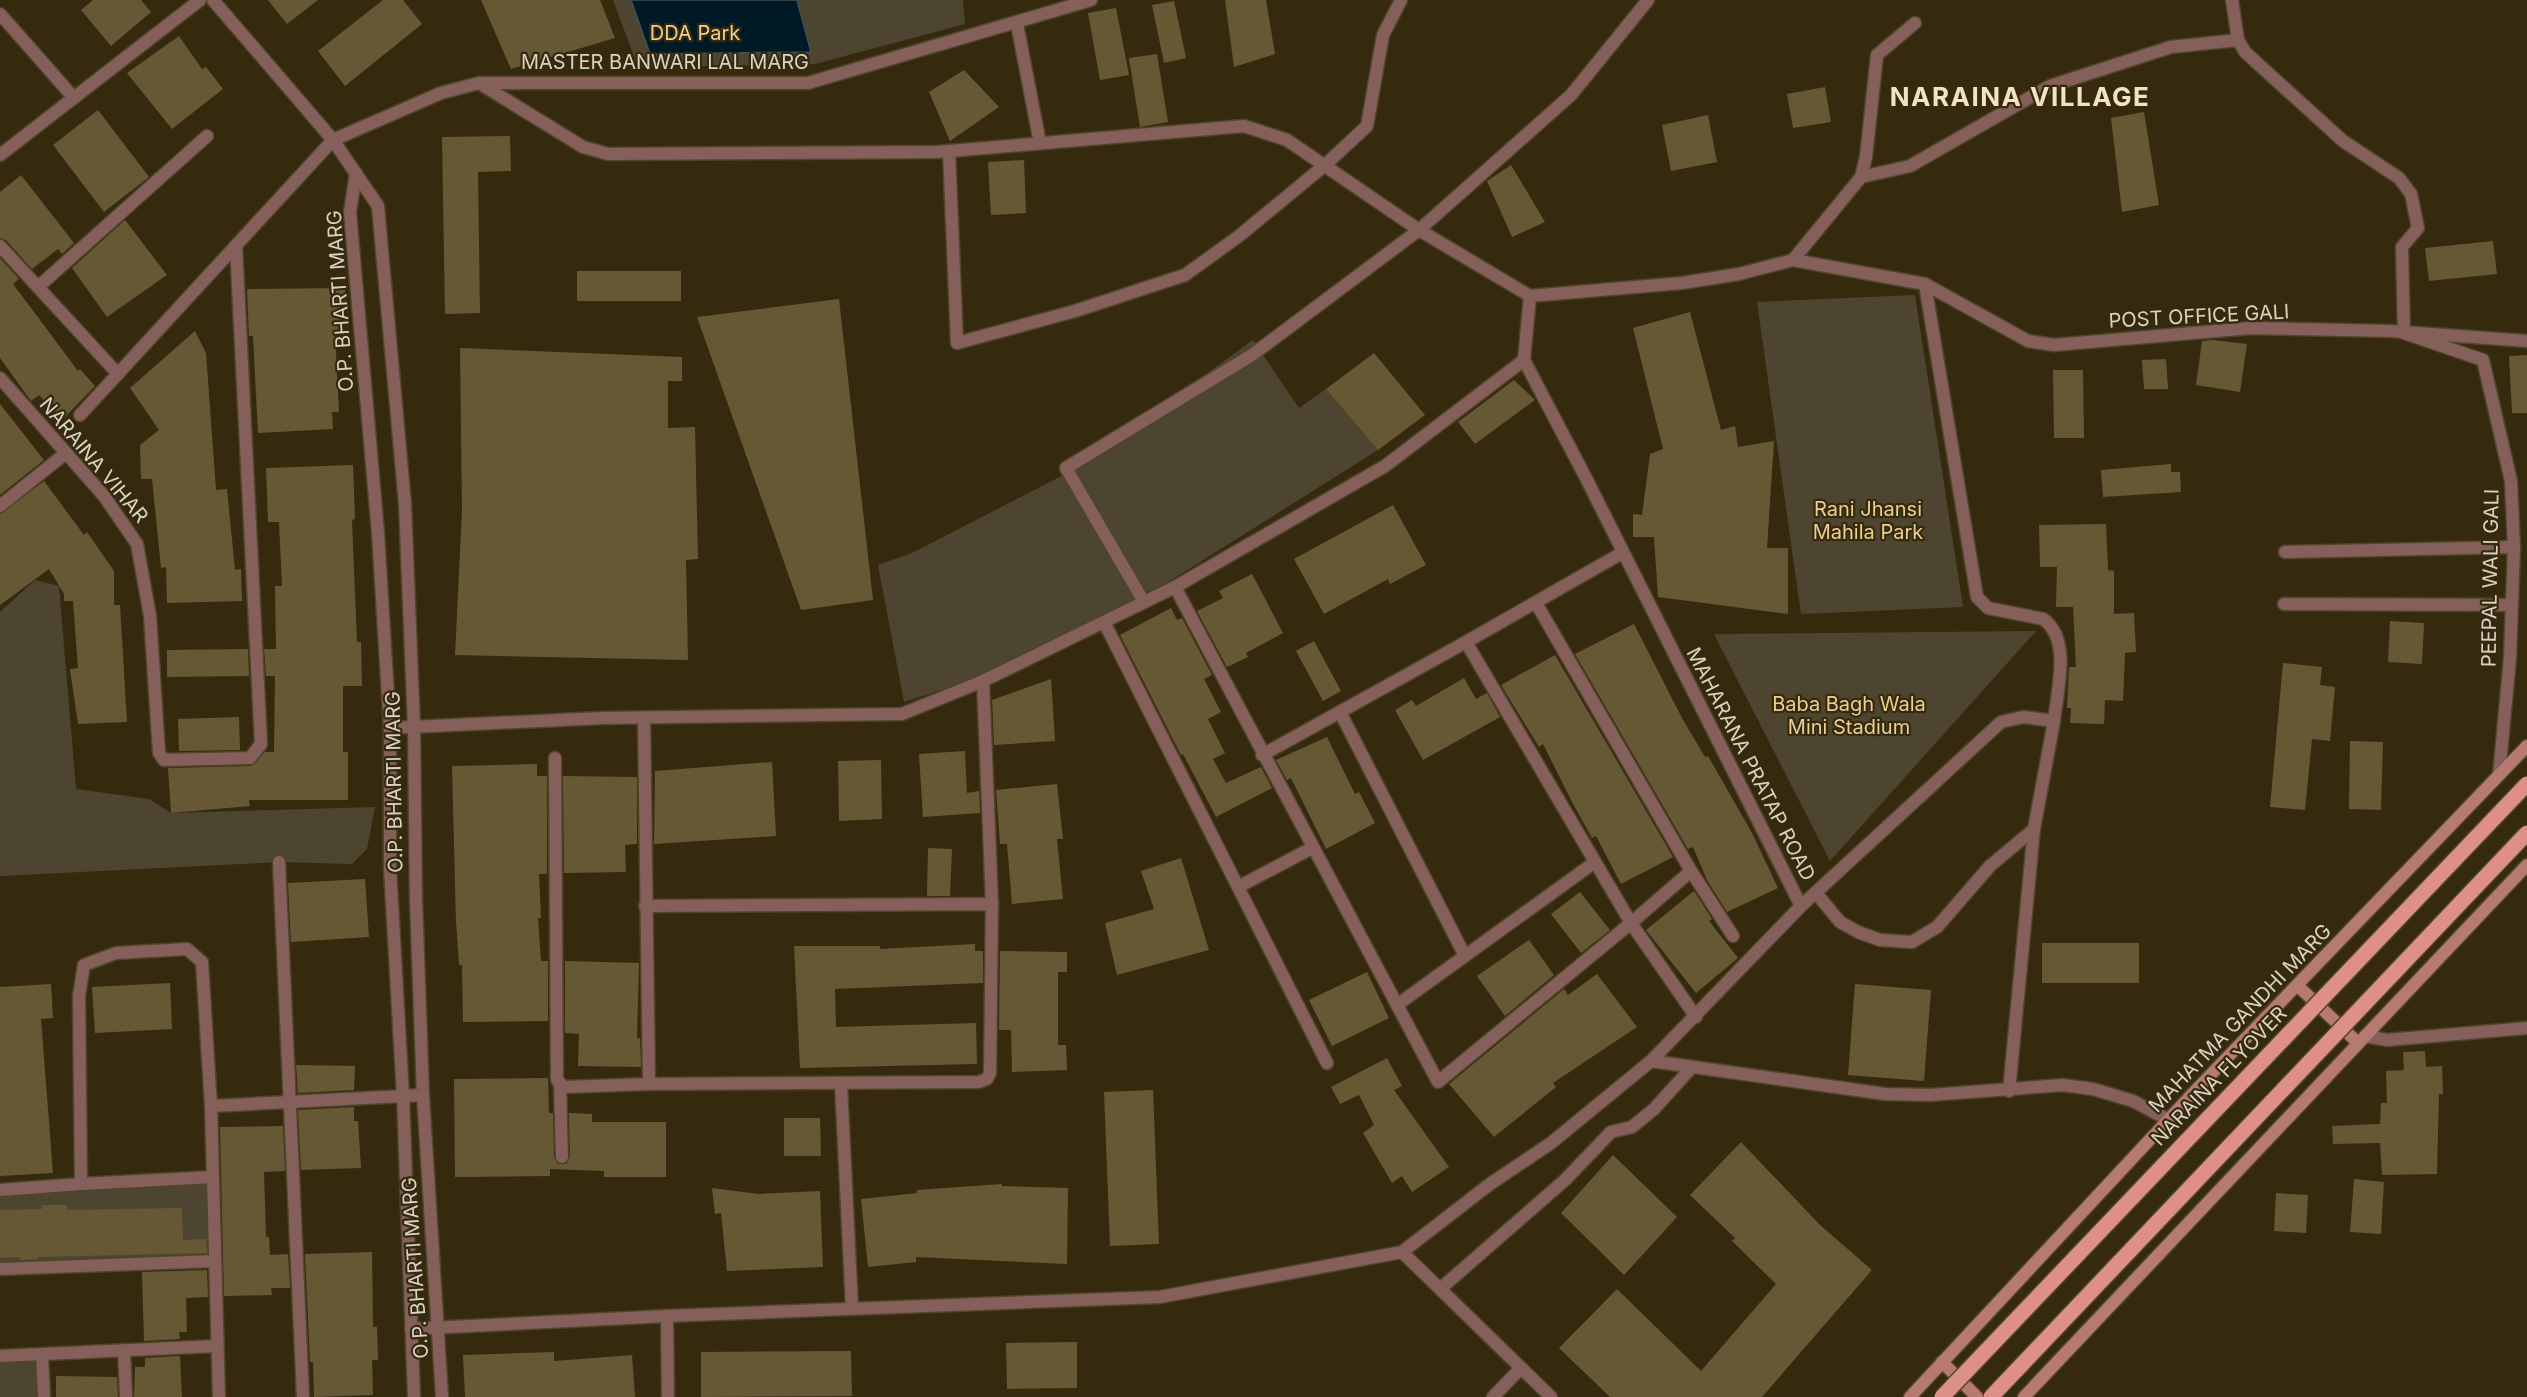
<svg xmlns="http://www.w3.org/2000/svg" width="2527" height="1397" font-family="Inter,sans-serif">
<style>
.green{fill:#4e4530}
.water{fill:#001926;stroke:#415155;stroke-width:1.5}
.building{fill:#675835}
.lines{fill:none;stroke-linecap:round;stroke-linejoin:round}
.service-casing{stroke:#50452b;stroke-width:15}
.minor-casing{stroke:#50452b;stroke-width:15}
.secondary-casing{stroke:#50452b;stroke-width:15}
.service{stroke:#855f5a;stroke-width:12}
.minor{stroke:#855f5a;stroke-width:12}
.secondary{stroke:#b77a73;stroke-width:12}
.primary-bridge-casing{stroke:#50452b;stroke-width:18;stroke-linecap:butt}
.primary-bridge{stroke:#de8f86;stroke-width:15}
.labels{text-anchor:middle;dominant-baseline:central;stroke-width:4.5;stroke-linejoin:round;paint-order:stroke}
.park-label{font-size:20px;fill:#ebcf92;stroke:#362a0e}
.street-label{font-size:20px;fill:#dad3c3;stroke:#362a0e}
.district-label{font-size:26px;font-weight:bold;letter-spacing:1.5px;fill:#f2e3c2;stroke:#362a0e}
</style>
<rect width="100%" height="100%" fill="#362a0e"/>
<g class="green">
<polygon points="613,0 963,0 965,24 815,64 638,67"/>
<polygon points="1915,295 1963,607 1801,614 1757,302"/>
<polygon points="1253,340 1299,408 1326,389 1378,450 1168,582 981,677 904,702 878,565 912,553 1077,468"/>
<polygon points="35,580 59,586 76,789 149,799 171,813 375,807 367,849 352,864 279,862 0,876 0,612"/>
<polygon points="2036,631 1830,861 1714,634"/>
<polygon points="213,1177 214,1261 0,1269 0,1183 81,1184"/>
<polygon points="42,1355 44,1397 0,1397 0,1356"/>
</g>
<polygon class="water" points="631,0 797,0 811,52 650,54"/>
<g class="building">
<polygon points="93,0 141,0 151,12 111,46 81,10"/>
<polygon points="268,0 318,0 287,24"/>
<polygon points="383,0 403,0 422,24 345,86 318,51"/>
<polygon points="481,0 600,0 615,38 511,69"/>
<polygon points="1225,0 1266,0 1275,54 1234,67"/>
<polygon points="1174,1 1186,58 1164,63 1152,5"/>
<polygon points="1116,8 1129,75 1100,80 1088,13"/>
<polygon points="179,36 202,69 206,67 223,89 172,129 127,73"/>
<polygon points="1157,54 1168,122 1140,127 1129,58"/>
<polygon points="964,70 999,107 950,141 929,92"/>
<polygon points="1825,87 1831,122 1793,128 1787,94"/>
<polygon points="98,110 149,177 104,212 53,145"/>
<polygon points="2144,112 2159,205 2122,212 2111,118"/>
<polygon points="1708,115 1717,162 1671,171 1662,125"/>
<polygon points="510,136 511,171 478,172 480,313 445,314 442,137"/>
<polygon points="1024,160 1026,213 991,215 988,162"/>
<polygon points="1511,165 1545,222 1512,237 1487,181"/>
<polygon points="21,175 74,243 62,254 58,249 32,269 6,240 0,238 0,192"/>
<polygon points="125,220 167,275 107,317 72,268"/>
<polygon points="2493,241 2497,274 2429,281 2425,248"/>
<polygon points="0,258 19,279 13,284 43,324 78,371 80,369 95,386 62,420 39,395 31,401 0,358"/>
<rect x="577" y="271" width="104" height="30"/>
<polygon points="345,288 346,315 341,315 341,334 335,334 339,412 332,412 333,429 258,433 253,336 249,336 247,289"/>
<polygon points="839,299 873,600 801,610 697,317"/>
<polygon points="1690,312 1721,430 1735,426 1738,447 1774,441 1767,548 1788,548 1788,614 1658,597 1654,537 1633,537 1633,514 1642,515 1650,454 1663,449 1633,328"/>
<polygon points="195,331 206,353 216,490 227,489 235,570 241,569 242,601 167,603 166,567 161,568 152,479 141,479 140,445 159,430 130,388"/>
<polygon points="2213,340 2247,344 2240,392 2196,385 2202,341"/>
<polygon points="460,348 682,357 682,381 668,381 668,428 695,427 698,559 686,560 688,660 455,655 462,510"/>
<polygon points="1374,353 1425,415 1378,450 1326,389"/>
<polygon points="2527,355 2527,413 2512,413 2509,356"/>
<polygon points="2166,359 2168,389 2144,389 2142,360"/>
<polygon points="2053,370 2083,370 2084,438 2054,438"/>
<polygon points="1514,380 1535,400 1475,444 1458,422"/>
<polygon points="0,404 44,460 0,495"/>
<polygon points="2171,464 2171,472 2180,472 2181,492 2103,497 2101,470"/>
<polygon points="353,465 355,519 352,520 357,642 361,642 362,686 343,686 343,752 348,752 348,800 249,800 250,806 171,813 168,768 251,766 265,752 274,752 275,676 266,676 264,649 276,649 275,586 282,586 279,522 268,522 266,468"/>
<polygon points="44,481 84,535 87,532 114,571 114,605 120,605 127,722 78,724 70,669 78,668 73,601 64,601 64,594 49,569 0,605 0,514"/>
<polygon points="1393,505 1426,565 1390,584 1388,579 1324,614 1294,559"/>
<polygon points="2106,524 2108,570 2114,571 2114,614 2134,613 2136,652 2125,653 2123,701 2105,700 2104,724 2070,723 2071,708 2067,708 2069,667 2076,667 2073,607 2056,607 2057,567 2040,567 2039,525"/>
<polygon points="1252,574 1283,633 1246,653 1248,657 1227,667 1197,611 1223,598 1219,591"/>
<polygon points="1171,608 1177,620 1182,618 1212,675 1204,679 1221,712 1208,719 1225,753 1213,759 1226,783 1261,767 1272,788 1216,817 1183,754 1181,755 1120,635"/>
<polygon points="2390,621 2424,623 2422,664 2388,662"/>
<polygon points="1634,624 1682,718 1705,757 1708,756 1752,833 1778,888 1727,912 1707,880 1693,847 1688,849 1575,654"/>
<polygon points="1314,641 1341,691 1323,701 1296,651"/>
<polygon points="248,649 249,676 167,677 167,650"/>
<polygon points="1555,655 1673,857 1621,884 1596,836 1592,838 1572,802 1543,744 1539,747 1501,685"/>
<polygon points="2283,663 2322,667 2320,685 2335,687 2330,741 2312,739 2305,810 2270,807"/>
<polygon points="1464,678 1476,699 1487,693 1500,717 1423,760 1395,710 1412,700 1416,706"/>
<polygon points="1051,679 1055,741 994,745 992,700"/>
<polygon points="239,717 240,750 179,751 178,719"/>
<polygon points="1327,737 1355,794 1359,792 1375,823 1326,849 1291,778 1287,780 1276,760"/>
<polygon points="2350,741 2383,742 2381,810 2349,809"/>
<polygon points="965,751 967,793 979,791 980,813 923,817 919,754"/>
<polygon points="881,760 882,819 839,821 838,761"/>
<polygon points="772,762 776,836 654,844 655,771"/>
<polygon points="537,764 537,776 547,776 547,874 539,874 541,918 538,918 541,961 548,961 548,1021 463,1022 462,965 459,965 456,921 452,766"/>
<polygon points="563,776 637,777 637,844 625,845 626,872 564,873"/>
<polygon points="1057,784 1063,839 1057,839 1063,899 1012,904 1007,844 1000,844 996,790"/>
<polygon points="928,848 952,849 950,896 927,896"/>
<polygon points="1181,858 1209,950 1117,975 1105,923 1154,909 1141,871"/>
<polygon points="365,879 369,937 291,942 288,883"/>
<polygon points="1694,891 1712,919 1709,921 1738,958 1696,993 1646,930"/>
<polygon points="1580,892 1610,930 1581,953 1551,914"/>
<polygon points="1529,940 1554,975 1505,1016 1477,976"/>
<rect x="2042" y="943" width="97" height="40"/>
<polygon points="975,944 975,951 983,951 983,983 835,989 836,1027 976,1023 977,1064 800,1068 794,946 880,946 880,949"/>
<polygon points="1000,951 1067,952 1067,972 1058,972 1058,1045 1066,1045 1067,1070 1012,1072 1011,1030 999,1030"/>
<polygon points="565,961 639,963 637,1038 640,1038 641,1067 578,1066 579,1034 565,1033"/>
<polygon points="1367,972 1389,1018 1332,1046 1309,1000"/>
<polygon points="1597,974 1637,1027 1553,1083 1556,1087 1494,1137 1449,1084 1564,989 1568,995"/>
<polygon points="170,983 172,1029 95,1033 92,987"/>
<polygon points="51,984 53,1018 41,1019 53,1173 0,1176 0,987"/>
<polygon points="1855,984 1931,990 1924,1081 1848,1075"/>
<polygon points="2425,1051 2426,1067 2442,1066 2443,1094 2439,1094 2437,1174 2382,1175 2380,1143 2333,1144 2332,1126 2380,1124 2381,1103 2387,1103 2386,1071 2404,1070 2403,1052"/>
<polygon points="1387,1058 1402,1086 1394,1090 1449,1167 1412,1192 1402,1176 1392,1183 1363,1133 1374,1125 1359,1095 1340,1104 1331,1087"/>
<polygon points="296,1065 355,1066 354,1090 298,1093"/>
<polygon points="548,1078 549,1113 553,1113 554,1157 558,1164 566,1164 570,1157 569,1113 592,1114 592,1122 666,1122 666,1177 604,1177 604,1171 550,1169 550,1176 455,1177 454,1079"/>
<polygon points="1153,1090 1159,1244 1110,1246 1104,1092"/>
<polygon points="354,1107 354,1121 358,1121 361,1168 301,1170 298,1110"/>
<polygon points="784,1118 820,1118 821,1156 784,1156"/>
<polygon points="283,1126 285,1171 264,1172 266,1237 269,1237 270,1255 288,1254 290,1288 271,1288 272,1295 224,1296 220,1127"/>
<polygon points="1741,1142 1820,1225 1872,1270 1762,1397 1610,1397 1559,1348 1617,1289 1701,1371 1776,1284 1732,1241 1735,1238 1690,1195"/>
<polygon points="1613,1155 1677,1217 1624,1275 1561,1213"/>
<polygon points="2354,1179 2384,1182 2381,1234 2350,1232"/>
<polygon points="1002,1184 1002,1186 1068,1188 1067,1264 916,1257 916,1262 868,1267 861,1199 917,1193 917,1190"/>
<polygon points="712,1188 759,1194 820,1191 823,1267 727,1271 721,1213 715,1214"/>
<polygon points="2276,1193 2308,1195 2306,1233 2274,1231"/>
<polygon points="42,1205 67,1205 67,1210 182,1208 183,1240 206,1239 207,1253 38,1257 38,1259 20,1260 20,1257 0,1258 0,1210 42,1209"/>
<polygon points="372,1252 373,1327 377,1327 378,1360 372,1360 373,1395 314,1397 313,1362 310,1362 305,1254"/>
<polygon points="207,1270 208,1297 186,1298 187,1332 179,1332 180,1339 144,1341 142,1272"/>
<polygon points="1077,1342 1077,1388 1007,1389 1006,1343"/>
<polygon points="851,1351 852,1396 701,1397 701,1352"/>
<polygon points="554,1352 554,1361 632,1355 635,1397 465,1397 463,1355"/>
<polygon points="180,1356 182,1397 134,1397 135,1367 145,1367 145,1358"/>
<polygon points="56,1376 117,1377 118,1397 56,1397"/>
</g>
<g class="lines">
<g class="service-casing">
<g id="service">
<polyline points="1440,1289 1565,1180 1611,1132 1632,1127 1654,1109 1692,1067"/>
<polyline points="667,1316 668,1397"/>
<polyline points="1493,1397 1521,1368"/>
</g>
</g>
<g class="minor-casing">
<g id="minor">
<polyline points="213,0 333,140 378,206 405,504 414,727 416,900 423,1095 442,1397"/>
<polyline points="2232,0 2238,40 2245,52 2343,141 2399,178 2411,194 2418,228 2402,247 2404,333 2483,360 2511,481 2514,547 2510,658 2499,775"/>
<polyline points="0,14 74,98"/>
<polyline points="1017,24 1040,143"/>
<polyline points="480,83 808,83 1091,0"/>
<polyline points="949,151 957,343 1075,311 1185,275 1239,236 1325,165 1367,126 1383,35 1401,0"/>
<polyline points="0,155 200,0"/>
<polyline points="356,173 350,212 378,533 390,728 390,868 403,1096 414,1397"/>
<polyline points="1861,177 1910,166 2050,86 2171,47 2238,40"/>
<polyline points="0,246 118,374"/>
<polyline points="1793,260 1861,177 1866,157 1877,55 1915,23"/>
<path d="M1925,284l52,313 11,11 55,11c29,20 14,72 11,102"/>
<polyline points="38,287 207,136"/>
<polyline points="1530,296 1524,360 1587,480 1801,906 1651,1061 1551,1143 1490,1184 1402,1252 1551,1397"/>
<polyline points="0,378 104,496 137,544 150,616 159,753 164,760 250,758 261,744 236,245"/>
<polyline points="80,415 333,140 441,93 479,83 583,147 608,154 938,152 1244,126 1287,140 1419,230 1530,296 1682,283 1739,274 1793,260 1925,284 2028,341 2054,345 2251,328 2390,331 2527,341"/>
<polyline points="0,506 66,453"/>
<polyline points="2285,552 2514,547"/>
<polyline points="1175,587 1438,1082 1631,923 1466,642 1262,755"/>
<polyline points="1144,602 1066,468 1252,355 1419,230 1571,95 1648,0"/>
<polyline points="1536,603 1691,871 1733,936"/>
<polyline points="2284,604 2512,605"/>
<polyline points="1104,622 1327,1063"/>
<polyline points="1466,642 1622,553"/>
<polyline points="983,681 992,904"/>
<polyline points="1340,712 1465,956"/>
<polyline points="644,719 649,1084 979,1082 987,1079 990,1073 992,904 645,906"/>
<polyline points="390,728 602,718 902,714 983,681 1175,587 1385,466 1524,360"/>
<polyline points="555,758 557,1080 564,1087 649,1084"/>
<polyline points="279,862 303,1397"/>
<polyline points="1691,871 1631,923 1696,1017"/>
<polyline points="1238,887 1312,848"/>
<polyline points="1816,893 1840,922 1858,932 1880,940 1912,942 1937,927 1990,866 2034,829"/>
<polyline points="1801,906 2001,722 2023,717 2054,721 2034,829 2009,1091"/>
<polyline points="1397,1005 1595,862"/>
<polyline points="2365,1036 2387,1040 2527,1028"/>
<polyline points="1651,1061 1885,1094 1930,1095 2063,1085 2093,1089 2133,1101 2169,1120"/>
<polyline points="560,1084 562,1157"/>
<polyline points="841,1084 852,1308"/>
<polyline points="211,1106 219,1397"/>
<polyline points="81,1184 213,1177"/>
<polyline points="0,1190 81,1184 79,996 84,965 116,953 187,949 202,962 211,1106 423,1095"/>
<polyline points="0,1269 214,1261"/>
<polyline points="411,1329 667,1316 1160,1297 1402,1252"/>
<polyline points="124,1350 126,1397"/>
<polyline points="42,1355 44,1397"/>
<polyline points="0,1356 217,1346"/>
</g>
</g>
<g class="secondary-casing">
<g id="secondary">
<polyline points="2298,986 2358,1043"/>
<polyline points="1942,1362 1977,1397"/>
<polyline points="1910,1397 2196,1090 2527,746"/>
<polyline points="2024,1397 2527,865"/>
</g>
</g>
<use href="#service" class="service"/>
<use href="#minor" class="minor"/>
<use href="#secondary" class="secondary"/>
<g class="primary-bridge-casing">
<g id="primary-bridge">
<polyline points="1942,1397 2527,784"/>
<polyline points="1991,1397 2527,833"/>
</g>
</g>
<use href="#primary-bridge" class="primary-bridge"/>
</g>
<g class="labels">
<g class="park-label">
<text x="695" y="33">DDA Park</text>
<text x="1868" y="509">Rani Jhansi<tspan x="1868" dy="23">Mahila Park</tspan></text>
<text x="1849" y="704">Baba Bagh Wala<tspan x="1849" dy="23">Mini Stadium</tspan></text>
</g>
<g class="street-label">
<text x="665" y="62">MASTER BANWARI LAL MARG</text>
<text transform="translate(340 301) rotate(-94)">O.P. BHARTI MARG</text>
<text transform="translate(2199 316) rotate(-3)">POST OFFICE GALI</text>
<text transform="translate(94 460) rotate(50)">NARAINA VIHAR</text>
<text transform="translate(2490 578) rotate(-89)">PEEPAL WALI GALI</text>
<text transform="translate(1751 764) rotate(63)">MAHARANA PRATAP ROAD</text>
<text transform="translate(394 782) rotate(-91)">O.P. BHARTI MARG</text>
<text transform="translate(2240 1018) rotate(-46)">MAHATMA GANDHI MARG</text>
<text transform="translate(2219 1076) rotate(-46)">NARAINA FLYOVER</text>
<text transform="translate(415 1268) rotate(-94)">O.P. BHARTI MARG</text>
</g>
<g class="district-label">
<text x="2020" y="96">NARAINA VILLAGE</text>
</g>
</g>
</svg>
